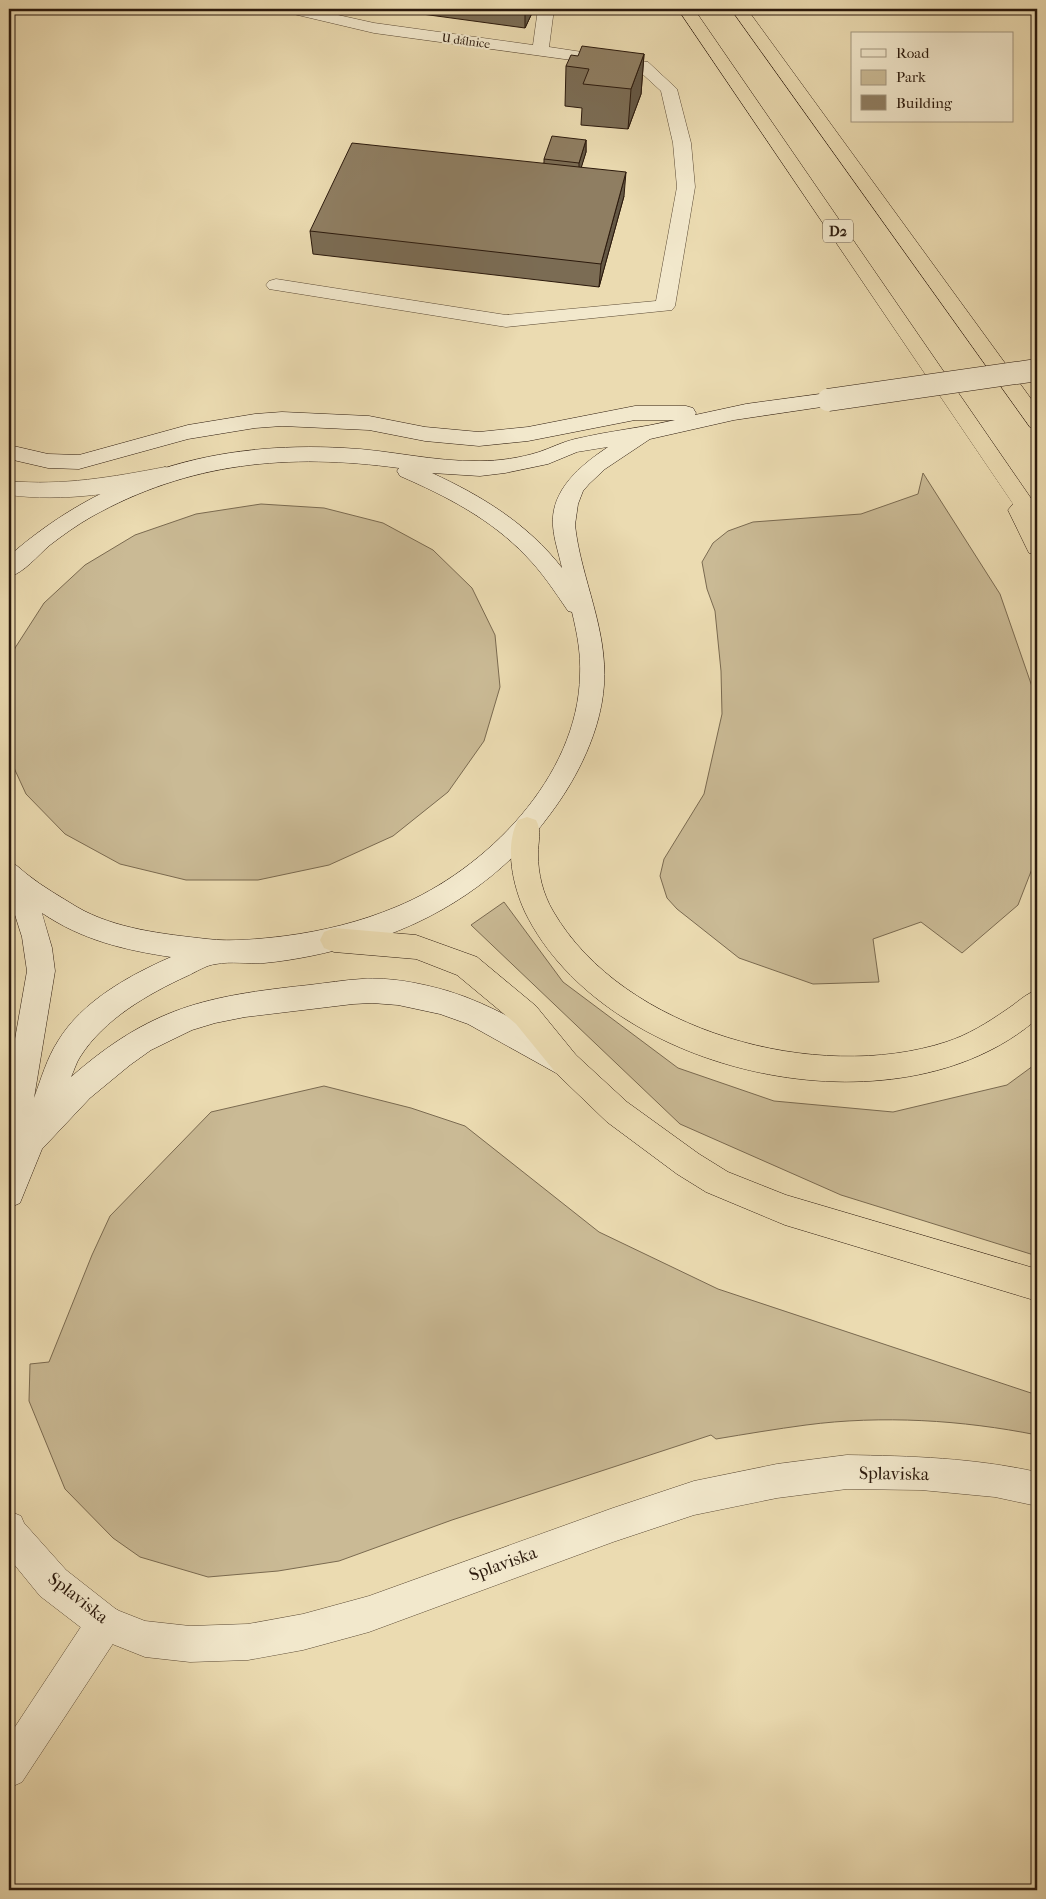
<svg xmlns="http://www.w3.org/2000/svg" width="1046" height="1899" font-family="'IM FELL French Canon',serif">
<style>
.green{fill:#caba95;stroke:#7a6a50}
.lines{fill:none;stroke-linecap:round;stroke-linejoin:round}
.service-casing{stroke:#5b4a35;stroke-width:1}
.minor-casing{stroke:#5b4a35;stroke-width:1}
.tertiary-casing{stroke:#5b4a35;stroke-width:1}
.secondary-casing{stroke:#2b190c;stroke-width:1}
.motorway-casing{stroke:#2b190c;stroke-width:1}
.service{fill:#f2e8cc;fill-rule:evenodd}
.minor{fill:#f2e8cc;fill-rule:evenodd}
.tertiary{fill:#f2e8cc;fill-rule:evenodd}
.secondary{fill:#f2e8cc;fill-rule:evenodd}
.motorway{fill:#ebdbb1;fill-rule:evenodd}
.secondary-bridge-casing{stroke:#2b190c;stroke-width:23;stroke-linecap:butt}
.secondary-bridge{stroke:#f2e8cc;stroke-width:22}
.wall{fill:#7b6c54;stroke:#2b190c}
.shaded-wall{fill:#645845;stroke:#2b190c}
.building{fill:#8f7e62;stroke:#2b190c}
.labels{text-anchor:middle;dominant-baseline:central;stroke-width:4;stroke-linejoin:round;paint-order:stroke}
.far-street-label{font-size:12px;fill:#2b190c;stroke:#f2e8cc}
.shield{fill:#f2e8cc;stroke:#675746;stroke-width:1}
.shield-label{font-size:14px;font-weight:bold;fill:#2b190c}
.near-street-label{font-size:18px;fill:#2b190c;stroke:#f2e8cc}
</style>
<rect width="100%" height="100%" fill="#ebdbb1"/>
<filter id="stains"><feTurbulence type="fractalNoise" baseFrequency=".004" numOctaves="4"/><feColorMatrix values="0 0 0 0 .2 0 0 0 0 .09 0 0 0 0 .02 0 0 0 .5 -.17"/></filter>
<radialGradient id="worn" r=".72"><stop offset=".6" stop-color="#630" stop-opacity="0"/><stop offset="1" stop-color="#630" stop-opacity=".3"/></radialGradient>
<g class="green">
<polygon points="923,473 1000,594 1037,701 1037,856 1018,905 962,953 921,922 873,939 879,982 813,984 739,958 677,909 667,898 660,876 664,859 704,794 722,714 721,671 715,611 707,589 702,562 713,543 728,531 753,522 861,514 918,494"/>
<polygon points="261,504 324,508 383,523 433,550 472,588 495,635 500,687 484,741 448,792 393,836 329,865 258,880 186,880 120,864 65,834 26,794 9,757 9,669 15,648 44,603 85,565 135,535 196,514"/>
<polygon points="504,902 563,982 678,1068 774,1101 893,1112 1007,1085 1037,1063 1037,1256 841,1195 680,1124 471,925"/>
<path d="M324,1086l87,22 54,18 134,106 119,57 319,106v40c-75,-15 -155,-20 -231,-10 -30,4 -60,9 -90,14l-5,-4 -259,85 -113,41 -61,10 -70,6 -68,-20 -27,-19 -48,-49 -36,-88 1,-37 19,-2 43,-107 18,-39 101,-104z"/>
</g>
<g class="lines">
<g class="service-casing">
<g id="service">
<polygon points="283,9 311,9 374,23 533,45 538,9 554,9 549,47 648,62 677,89 691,143 695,187 675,306 672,310 506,327 269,289 266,285 269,281 276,279 506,315 656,301 677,187 673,143 661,91 637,69 374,33 285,12"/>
<polygon points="105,1605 118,1610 123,1623 118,1636 22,1782 9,1788 9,1736 92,1610"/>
</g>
</g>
<g class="minor-casing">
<path id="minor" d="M847,1455c64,1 127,3 190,17v34l-42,-9 -74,-7 -74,-1 -70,9 -83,17 -81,27 -244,90 -66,18 -55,10 -58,2 -45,-5 -53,-21 -52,-40 -31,-38v-47l12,5 3,7 42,47 51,40 28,11 45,5 58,-2 55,-10 66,-18 244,-88 81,-27 83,-17z"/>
</g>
<g class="tertiary-casing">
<path id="tertiary" d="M165,467l8,2 3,5 -3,5c-53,15 -110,23 -164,16v-14c53,5 104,-4 156,-14z"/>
</g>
<g class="secondary-casing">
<path id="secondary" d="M828,393l7,2 3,5 -3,5 -101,15 -84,19 -45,30 -16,15 -6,7 -5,13 -3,21c6,54 33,104 29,160 -3,45 -26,92 -53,128 -46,64 -116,110 -192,131 -31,9 -63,16 -95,19 -16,1 -33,-2 -48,1 -10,1 -20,8 -29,12 -39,18 -83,43 -107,81 -4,6 -6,14 -9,20 80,-70 135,-81 238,-92 18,-2 35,-5 53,-6 28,-2 58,4 86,12 46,14 86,40 128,64l4,9 -4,9 -10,4 -10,-4 -88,-49 -28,-10 -42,-9 -26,-2 -19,1 -108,13 -30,6 -23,7 -41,20 -21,15 -40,33 -48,51 -22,54 -11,5v-135l18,-102 -5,-34 -13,-41v-34c9,3 11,7 19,13 15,12 33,22 49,32 38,22 86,27 130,32 25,3 53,0 78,-3 38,-5 75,-14 111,-29 90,-37 182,-130 184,-232 1,-22 -3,-42 -8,-63l-4,-1c-13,-19 -26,-39 -42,-55 -35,-37 -80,-60 -126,-80l-3,-5 2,-3c-110,-15 -210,-6 -308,49 -14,8 -28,18 -41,28 -13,11 -25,27 -41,32v-21c96,-84 208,-115 335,-108 46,2 90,14 136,13 19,0 40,-3 59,-9 12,-4 23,-10 36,-13 33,-8 67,-11 100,-19h-40l-107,21 -49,5 -54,-5 -56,-11 -87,-4 -27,2 -67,11 -109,30 -31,-1 -39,-9v-14l39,9 31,1 109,-30 67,-11 27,-2 87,4 56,11 54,5 49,-5 107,-21h51l7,2 3,5 -1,2 51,-11zM608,447c-27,18 -58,43 -55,79 1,14 6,28 9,42 -34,-44 -80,-72 -130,-95l48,3 25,-3 43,-9 29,-12zM42,913c40,27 82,37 129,44 -41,18 -89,44 -113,84 -11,17 -17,38 -24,57l21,-127 -3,-23z"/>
</g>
<g class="motorway-casing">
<g id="motorway">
<polygon points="678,9 694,9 1037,507 1037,555 1029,553 1026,547 1008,510 1013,504"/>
<polygon points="731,9 747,9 1037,407 1037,429 1030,427"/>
<path d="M527,817l9,3c6,11 2,22 2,34 0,20 5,40 15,57 70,121 265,173 393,131 22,-7 41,-19 60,-32 11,-7 19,-16 31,-20v29c-139,121 -432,57 -512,-107 -12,-26 -21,-65 -7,-92z"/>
<polygon points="334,928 416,935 477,957 536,1006 576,1055 627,1102 699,1154 728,1172 786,1195 1037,1269 1037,1301 785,1225 706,1192 677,1174 607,1122 556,1073 516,1024 457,975 416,959 334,952 324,948 320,940 324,932"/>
</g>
</g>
<use href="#service" class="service"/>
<use href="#minor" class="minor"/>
<use href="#tertiary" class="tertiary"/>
<use href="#secondary" class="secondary"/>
<use href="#motorway" class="motorway"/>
<g class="secondary-bridge-casing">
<polyline id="secondary-bridge" points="828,400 1037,370"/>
</g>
<use href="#secondary-bridge" class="secondary-bridge"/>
</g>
<g class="wall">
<polygon points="422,9 532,9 532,13 525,28 422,14"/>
<polygon points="644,54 641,94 628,129 581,125 582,108 565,106 566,66 578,56"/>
<polygon points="586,140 586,152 581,167 624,196 599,287 313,254 310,231 544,163 544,159"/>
</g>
<g class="shaded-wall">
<polygon points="525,9 532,9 532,13 525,28"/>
<polygon points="644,54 641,94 628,129 631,89"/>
<polygon points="586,140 586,152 579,175 579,163"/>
<polygon points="626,172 624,196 599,287 601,264"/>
</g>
<g class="building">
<polygon points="582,46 644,54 631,89 583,84 589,69 566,66 571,55 578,56"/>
<polygon points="552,136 586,140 579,163 544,159"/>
<polygon points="352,143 626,172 601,264 310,231"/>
</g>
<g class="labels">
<g class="far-street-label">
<text transform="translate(466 41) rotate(8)">U dálnice</text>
</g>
<rect class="shield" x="823" y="219.5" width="30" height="23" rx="4"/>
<g class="shield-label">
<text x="838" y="231">D2</text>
</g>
<g class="near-street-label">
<text transform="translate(894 1474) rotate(1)">Splaviska</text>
<text transform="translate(503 1564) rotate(-20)">Splaviska</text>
<text transform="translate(78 1598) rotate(38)">Splaviska</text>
</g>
</g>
<rect width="1046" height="1899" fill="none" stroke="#ebdbb1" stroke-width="30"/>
<rect x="10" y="10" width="1026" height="1879" fill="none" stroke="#2b190c" stroke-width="2.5"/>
<rect x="15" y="15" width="1016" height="1869" fill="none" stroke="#2b190c"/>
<rect x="851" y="32" width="162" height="90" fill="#f2e8cc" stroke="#a2957f"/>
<rect x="861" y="49" width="25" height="8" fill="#f2e8cc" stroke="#a2957f"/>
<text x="896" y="58" font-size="15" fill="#2b190c">Road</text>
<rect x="861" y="70" width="25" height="15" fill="#caba95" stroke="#a2957f"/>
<text x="896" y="82" font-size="15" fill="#2b190c">Park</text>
<rect x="861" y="95" width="25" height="15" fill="#8f7e62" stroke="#a2957f"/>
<text x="896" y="108" font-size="15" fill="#2b190c">Building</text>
<rect width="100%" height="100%" filter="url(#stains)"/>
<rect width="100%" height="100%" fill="url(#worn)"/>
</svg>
